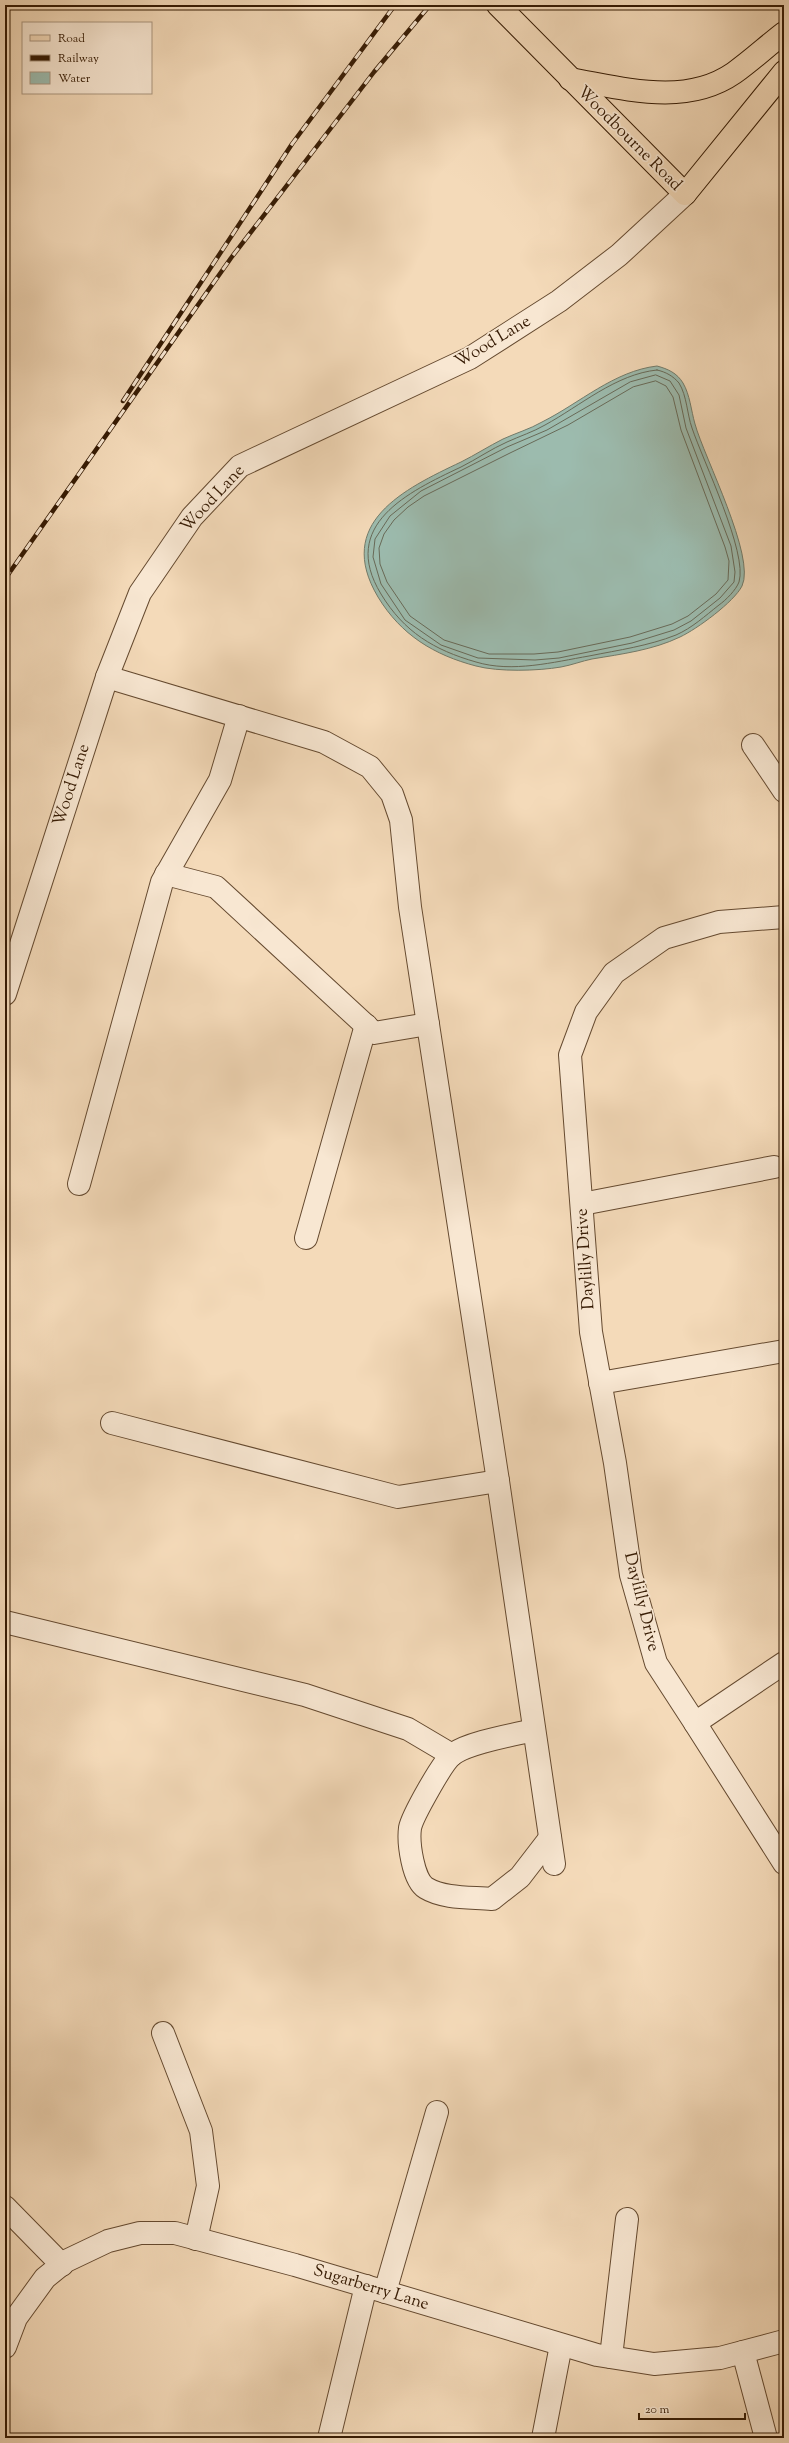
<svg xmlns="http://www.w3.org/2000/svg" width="789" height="2443" font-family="'Sorts Mill Goudy',serif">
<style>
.water{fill:#9cbbae;stroke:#737b6a}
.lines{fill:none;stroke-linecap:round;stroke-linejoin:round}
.shore{stroke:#686a58;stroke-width:1}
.minor-casing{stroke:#654a30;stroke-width:24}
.major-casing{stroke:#351a03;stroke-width:24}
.minor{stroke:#f8e7d2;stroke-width:22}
.major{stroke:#f4dab9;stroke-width:22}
.rail-casing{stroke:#351a03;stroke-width:4.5}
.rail{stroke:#f8e7d2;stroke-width:3;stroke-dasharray:9;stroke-linecap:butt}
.labels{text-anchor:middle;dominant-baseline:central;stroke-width:3.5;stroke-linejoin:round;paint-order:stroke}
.street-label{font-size:17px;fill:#351a03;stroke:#f8e7d2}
</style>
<rect width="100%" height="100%" fill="#f4dab9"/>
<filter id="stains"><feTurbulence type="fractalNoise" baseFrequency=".005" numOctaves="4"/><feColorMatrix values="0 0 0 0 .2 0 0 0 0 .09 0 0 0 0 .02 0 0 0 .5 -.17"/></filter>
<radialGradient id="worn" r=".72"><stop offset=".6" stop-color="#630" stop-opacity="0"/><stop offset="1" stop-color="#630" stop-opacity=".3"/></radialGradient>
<path class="water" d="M657,366c11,3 20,7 26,17 7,12 8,27 12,41 9,33 61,133 47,162 -8,16 -45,43 -62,51 -27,13 -58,17 -88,22 -10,2 -20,6 -31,8 -23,4 -63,5 -85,-1 -42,-11 -75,-31 -98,-69 -44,-74 26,-108 83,-135 14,-7 28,-16 42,-23 13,-6 27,-10 39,-17 38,-19 72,-51 115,-56z"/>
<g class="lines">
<g class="shore">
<path d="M657,370c9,2 16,6 22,13 8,13 8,31 13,45 11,33 56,125 47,154 -3,8 -13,18 -20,23 -14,11 -27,23 -43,30 -28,11 -57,15 -87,21 -35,6 -77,17 -113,6 -42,-12 -72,-30 -95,-68 -42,-69 27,-102 80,-127 16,-8 30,-18 46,-25 13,-6 26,-10 38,-17 35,-19 71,-51 112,-55z"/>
<polygon points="656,375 670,381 679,395 686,428 731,546 735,572 734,582 720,598 691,621 674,630 632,643 559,658 535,660 478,658 441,645 405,620 381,584 373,557 375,539 390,516 421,491 507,447 547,430 630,382"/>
<polygon points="656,381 666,386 673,397 681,430 725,547 729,561 728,580 716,594 688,616 672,624 630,637 558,652 534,654 489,654 444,640 410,616 387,582 380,564 379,548 384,534 394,520 408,507 424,496 510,453 568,425 633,387"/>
</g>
<g class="minor-casing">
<g id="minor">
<polyline points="107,677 324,742 370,767 392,794 401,820 410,907 498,1481 554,1864"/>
<polyline points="753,745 784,791"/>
<polyline points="166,874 216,887 374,1033 428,1024"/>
<polyline points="784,917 719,922 664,938 614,973 586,1012 570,1055 591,1332 615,1463 631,1575 656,1663 695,1723 784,1663"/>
<polyline points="5,994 107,677 140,593 192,517 240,466 470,358 559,301 619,255 685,194"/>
<polyline points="79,1184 162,882 220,780 239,716"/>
<polyline points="582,1204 774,1167"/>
<polyline points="306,1238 366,1025"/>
<polyline points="600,1383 784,1351"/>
<polyline points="112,1423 398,1497 498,1481"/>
<polyline points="5,1622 305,1695 408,1729 452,1755"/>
<polyline points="695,1723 784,1863"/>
<path d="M534,1730c-21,5 -64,12 -81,24 -10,7 -41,63 -43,74 -2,15 3,52 16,60 18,11 46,9 66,11l28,-22 30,-39"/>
<polyline points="163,2033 201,2131 208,2186 196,2239"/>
<polyline points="5,2207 62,2265"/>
<polyline points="385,2292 437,2112"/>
<polyline points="5,2347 16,2318 45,2278 66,2261 108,2241 140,2233 175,2233 295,2265 597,2355 654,2364 720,2358 784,2341"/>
<polyline points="743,2352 766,2438"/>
<polyline points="611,2357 627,2219"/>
<polyline points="329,2438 366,2286"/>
<polyline points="543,2438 561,2345"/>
</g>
</g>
<g class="major-casing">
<g id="major">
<polyline points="498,5 685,194 784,72"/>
<path d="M570,79c53,9 115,28 164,-6 17,-12 33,-27 50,-40"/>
</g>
</g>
<use href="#minor" class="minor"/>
<use href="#major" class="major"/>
<g class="rail-casing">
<g id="rail">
<polyline points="123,401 292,144 395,5"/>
<polyline points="5,579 231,258 374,72 430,5"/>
</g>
</g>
<use href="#rail" class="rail"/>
</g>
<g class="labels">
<g class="street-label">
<text transform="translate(629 139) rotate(45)">Woodbourne Road</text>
<text transform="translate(493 342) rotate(-31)">Wood Lane</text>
<text transform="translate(213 499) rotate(-47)">Wood Lane</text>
<text transform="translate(72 785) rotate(-72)">Wood Lane</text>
<text transform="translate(586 1259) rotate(-94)">Daylilly Drive</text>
<text transform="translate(641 1602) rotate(76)">Daylilly Drive</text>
<text transform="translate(371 2288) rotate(17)">Sugarberry Lane</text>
</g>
</g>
<rect width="789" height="2443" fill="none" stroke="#f4dab9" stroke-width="20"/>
<rect x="6" y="6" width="777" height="2431" fill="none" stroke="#351a03" stroke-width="2"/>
<rect x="10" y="10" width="769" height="2423" fill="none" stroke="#351a03"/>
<rect x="22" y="22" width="130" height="72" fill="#f8e7d2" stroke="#aa957f"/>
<rect x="30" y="35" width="20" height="6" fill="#f4dab9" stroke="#aa957f"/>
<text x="58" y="42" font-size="12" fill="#351a03">Road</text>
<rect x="30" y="55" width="20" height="6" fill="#351a03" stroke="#aa957f"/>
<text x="58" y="62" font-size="12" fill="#351a03">Railway</text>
<rect x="30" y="72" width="20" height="12" fill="#9cbbae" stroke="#aa957f"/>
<text x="58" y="82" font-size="12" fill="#351a03">Water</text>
<path d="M639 2413v6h106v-6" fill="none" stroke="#351a03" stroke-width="2"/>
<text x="645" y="2413" font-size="12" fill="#351a03" stroke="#f8e7d2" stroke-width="3" paint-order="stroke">20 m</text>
<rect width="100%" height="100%" filter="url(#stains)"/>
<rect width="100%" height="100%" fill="url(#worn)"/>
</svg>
